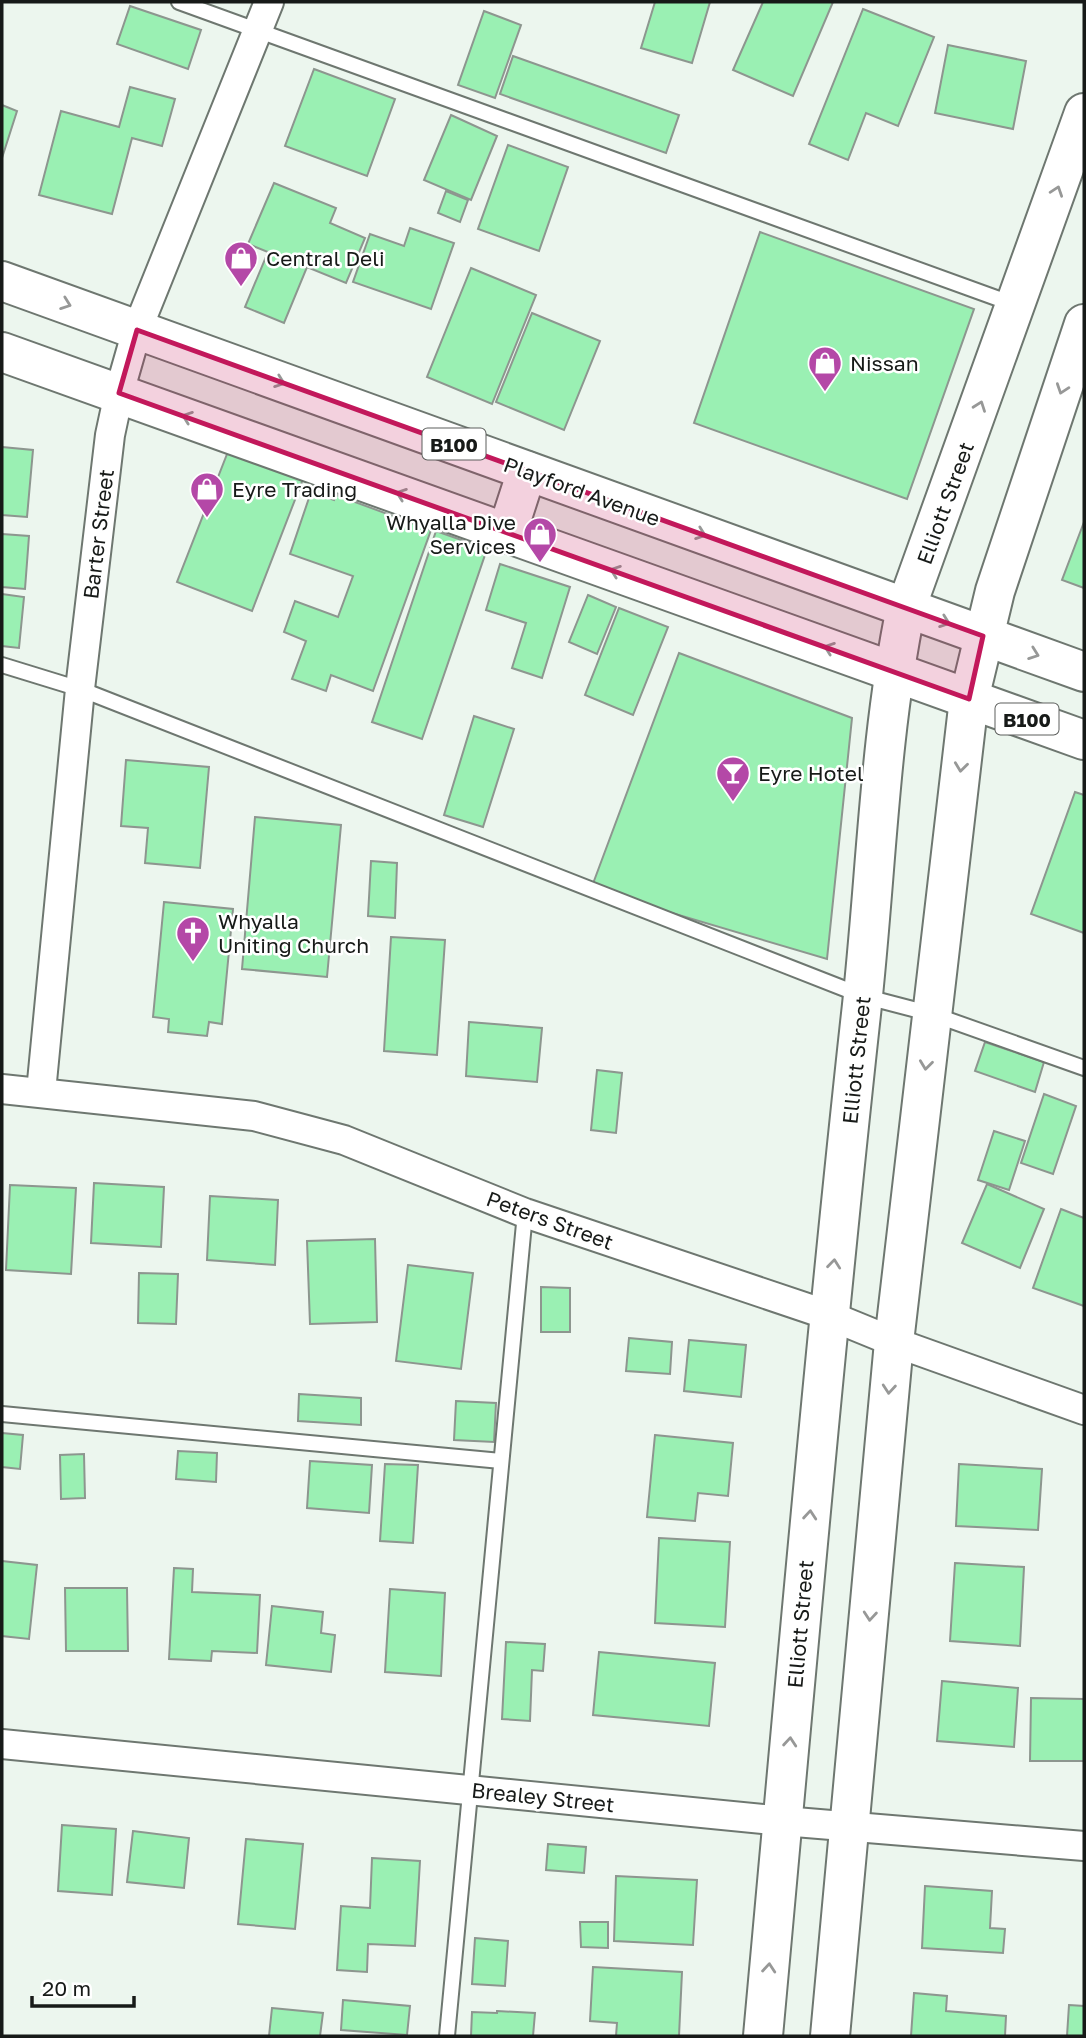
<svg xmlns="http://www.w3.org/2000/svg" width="1086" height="2038" font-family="'Golos Text',sans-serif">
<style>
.building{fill:#9af0b3;stroke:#8d968f;stroke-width:2}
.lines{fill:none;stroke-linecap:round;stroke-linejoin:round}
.lane-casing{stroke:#6e7770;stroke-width:18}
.street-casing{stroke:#6e7770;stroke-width:32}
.secondary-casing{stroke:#6e7770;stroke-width:42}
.highway-casing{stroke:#6e7770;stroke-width:42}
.lane{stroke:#fff;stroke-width:14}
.street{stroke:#fff;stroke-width:28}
.secondary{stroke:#fff;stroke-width:38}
.highway{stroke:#fff;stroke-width:38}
.oneway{stroke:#979897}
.marked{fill:#c2185b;fill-opacity:0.2;stroke:#c2185b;stroke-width:5;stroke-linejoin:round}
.labels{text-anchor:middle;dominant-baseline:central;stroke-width:5;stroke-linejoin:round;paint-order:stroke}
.shield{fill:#fff;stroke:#5d5f5d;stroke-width:2}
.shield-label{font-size:19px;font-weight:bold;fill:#171a18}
.poi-label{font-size:21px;fill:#171a18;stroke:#fff;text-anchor:start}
.street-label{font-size:21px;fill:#171a18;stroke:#fff}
</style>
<rect width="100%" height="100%" fill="#ecf6ee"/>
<g class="building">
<polygon points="655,2 710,2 692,63 641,48"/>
<polygon points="763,2 833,2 793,96 733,70"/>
<polygon points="130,6 201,30 188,69 117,44"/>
<polygon points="863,9 934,37 898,126 866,113 848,160 809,144"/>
<polygon points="484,11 521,25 495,98 458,85"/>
<polygon points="948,45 1026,61 1013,129 935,113"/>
<polygon points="513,56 679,115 666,153 500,94"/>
<polygon points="314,69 395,99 367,176 285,146"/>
<polygon points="130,87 175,99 162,146 132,138 112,214 39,195 61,111 119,127"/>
<polygon points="2,105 17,111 2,158"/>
<polygon points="451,115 497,136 471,200 424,180"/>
<polygon points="508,145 568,167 539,251 478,229"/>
<polygon points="274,183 336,208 330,223 365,238 346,283 307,267 284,323 245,307 268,252 248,244"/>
<polygon points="446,191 468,200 460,222 438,213"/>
<polygon points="410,228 454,243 431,309 353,282 370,234 404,246"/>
<polygon points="760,232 974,309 907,499 694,423"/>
<polygon points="471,268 536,295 492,404 427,377"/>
<polygon points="532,313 600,341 564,430 496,402"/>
<polygon points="2,447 33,450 27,517 2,515"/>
<polygon points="229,449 303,479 252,611 177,582"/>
<polygon points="311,492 334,500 336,495 431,530 373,691 331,675 326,691 292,679 306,641 284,632 295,601 338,617 353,576 290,554"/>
<polygon points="1084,522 1084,588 1062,580"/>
<polygon points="436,531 487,549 422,739 372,722"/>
<polygon points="2,534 29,536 25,589 2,587"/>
<polygon points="500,564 570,587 542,678 512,668 526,623 486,610"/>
<polygon points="2,594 24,597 19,648 2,646"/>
<polygon points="588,595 616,607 597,654 569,642"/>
<polygon points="619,608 668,627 633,715 585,695"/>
<polygon points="679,653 852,718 827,959 591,889"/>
<polygon points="474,716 514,729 483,827 444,815"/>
<polygon points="126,760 209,767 200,868 145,863 148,828 121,826"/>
<polygon points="1075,792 1084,795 1084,933 1031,914"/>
<polygon points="255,817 341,825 327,977 242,969"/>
<polygon points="371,861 397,863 395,918 368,916"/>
<polygon points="164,902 233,909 222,1024 209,1022 207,1036 168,1032 169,1019 153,1017"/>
<polygon points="391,937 445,940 437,1055 384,1051"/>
<polygon points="469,1022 542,1028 537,1082 466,1076"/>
<polygon points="985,1042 1044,1062 1035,1092 975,1071"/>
<polygon points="597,1070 622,1073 616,1133 591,1130"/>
<polygon points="1044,1094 1076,1106 1053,1174 1021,1163"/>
<polygon points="994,1131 1025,1141 1009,1190 978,1180"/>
<polygon points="94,1183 164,1187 161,1247 91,1243"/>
<polygon points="987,1184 1044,1209 1020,1268 962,1243"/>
<polygon points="10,1185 76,1188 71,1274 6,1270"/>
<polygon points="210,1196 278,1200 275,1265 207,1260"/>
<polygon points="1061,1209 1084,1218 1084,1306 1033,1288"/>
<polygon points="375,1239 377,1322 310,1324 307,1241"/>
<polygon points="408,1265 473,1273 461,1369 396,1361"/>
<polygon points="139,1273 178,1274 176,1324 138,1323"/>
<polygon points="541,1287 570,1288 570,1332 541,1332"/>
<polygon points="629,1338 672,1342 670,1374 626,1371"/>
<polygon points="689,1340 746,1345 741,1397 684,1391"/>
<polygon points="299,1394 361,1398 361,1425 298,1421"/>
<polygon points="456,1401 496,1403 494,1442 454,1440"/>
<polygon points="2,1433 23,1435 20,1469 2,1467"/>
<polygon points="655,1435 733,1443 728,1496 698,1493 695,1521 647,1517"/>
<polygon points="178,1451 217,1453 216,1482 176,1479"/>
<polygon points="84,1454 85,1498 61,1499 60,1455"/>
<polygon points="310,1461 372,1465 369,1513 307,1508"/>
<polygon points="385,1464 418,1465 413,1543 380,1541"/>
<polygon points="959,1464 1042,1469 1038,1530 956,1526"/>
<polygon points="659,1538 730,1542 725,1627 655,1623"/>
<polygon points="2,1561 37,1565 29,1639 2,1636"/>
<polygon points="955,1563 1024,1567 1020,1646 950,1641"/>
<polygon points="174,1568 193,1569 192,1592 260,1595 257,1653 212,1651 211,1661 169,1659"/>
<polygon points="65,1588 127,1588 128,1651 66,1651"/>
<polygon points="390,1589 445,1593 441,1676 385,1672"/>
<polygon points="272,1606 323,1612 321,1633 335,1635 331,1672 266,1665"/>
<polygon points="506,1642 545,1644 543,1671 532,1670 530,1721 502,1719"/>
<polygon points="599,1652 715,1663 709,1726 593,1715"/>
<polygon points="942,1681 1018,1688 1014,1747 937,1741"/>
<polygon points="1031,1698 1084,1699 1084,1761 1030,1761"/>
<polygon points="62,1825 116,1829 112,1895 58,1891"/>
<polygon points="133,1831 189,1838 184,1888 127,1882"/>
<polygon points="246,1839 303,1844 295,1929 238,1924"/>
<polygon points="548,1844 586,1847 584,1873 546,1870"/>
<polygon points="372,1858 420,1861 415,1946 368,1944 367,1972 337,1970 341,1906 370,1908"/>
<polygon points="616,1876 697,1880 693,1945 614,1941"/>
<polygon points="925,1886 992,1891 990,1928 1005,1929 1003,1953 922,1948"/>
<polygon points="580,1922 608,1922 608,1948 581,1947"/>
<polygon points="475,1938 508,1941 505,1986 472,1984"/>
<polygon points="593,1967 682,1972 679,2036 616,2036 617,2023 590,2021"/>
<polygon points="914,1993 947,1996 946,2011 1006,2016 1005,2036 911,2036"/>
<polygon points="343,2000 410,2006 407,2035 341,2030"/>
<polygon points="1069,2005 1084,2006 1084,2036 1067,2036"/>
<polygon points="272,2008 323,2013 320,2036 269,2036"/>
<polygon points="497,2011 535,2013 533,2036 471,2036 472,2012 497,2013"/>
</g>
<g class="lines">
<g class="lane-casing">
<g id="lane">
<polyline points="179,2 1013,304"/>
<polyline points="2,665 80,689 863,996 932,1014 1084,1068"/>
<polyline points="2,1414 501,1461"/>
<polyline points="447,2036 525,1213"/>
</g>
</g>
<g class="street-casing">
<g id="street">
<polyline points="2,1089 254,1116 344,1140 525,1213 828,1315 894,1342 1084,1410"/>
<polyline points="41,1092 80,689 110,435 119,393 137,330 269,2"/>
<polyline points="2,1744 783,1821 1084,1846"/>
</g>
</g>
<g class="secondary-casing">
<g id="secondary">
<path d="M763,2036c31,-338 60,-675 97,-1013 16,-138 18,-279 46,-415l178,-495"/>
<polyline points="830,2036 894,1342 969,699 995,591 1084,324"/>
</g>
</g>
<g class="highway-casing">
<g id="highway">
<polyline points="2,281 1084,672"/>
<polyline points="2,352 1084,740"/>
<polyline points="507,533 527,471"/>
</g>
</g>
<use href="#lane" class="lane"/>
<use href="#street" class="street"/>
<use href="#secondary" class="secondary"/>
<use href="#highway" class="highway"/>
</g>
<defs><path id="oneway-chevron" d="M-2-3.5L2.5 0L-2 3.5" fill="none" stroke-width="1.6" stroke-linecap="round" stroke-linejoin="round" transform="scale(1.75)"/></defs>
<g class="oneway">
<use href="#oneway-chevron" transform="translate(1057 191) rotate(-71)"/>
<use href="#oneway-chevron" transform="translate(66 304) rotate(20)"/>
<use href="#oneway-chevron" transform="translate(280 382) rotate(20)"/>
<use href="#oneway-chevron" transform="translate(1062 389) rotate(109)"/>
<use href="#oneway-chevron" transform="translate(980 406) rotate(-70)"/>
<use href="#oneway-chevron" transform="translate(187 417) rotate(-160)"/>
<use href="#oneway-chevron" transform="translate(401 494) rotate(-160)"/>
<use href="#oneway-chevron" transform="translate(701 534) rotate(20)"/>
<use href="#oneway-chevron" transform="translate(615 571) rotate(-160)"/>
<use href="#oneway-chevron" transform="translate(945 622) rotate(20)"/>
<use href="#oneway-chevron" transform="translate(829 648) rotate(-160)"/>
<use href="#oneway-chevron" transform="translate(1034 654) rotate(20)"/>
<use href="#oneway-chevron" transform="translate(961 767) rotate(97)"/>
<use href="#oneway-chevron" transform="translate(926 1065) rotate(97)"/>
<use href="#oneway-chevron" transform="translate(834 1264) rotate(-84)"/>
<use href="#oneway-chevron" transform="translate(889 1389) rotate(95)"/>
<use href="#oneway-chevron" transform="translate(810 1515) rotate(-85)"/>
<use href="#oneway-chevron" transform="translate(870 1616) rotate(95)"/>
<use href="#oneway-chevron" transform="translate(790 1742) rotate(-85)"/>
<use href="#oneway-chevron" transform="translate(769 1968) rotate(-85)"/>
</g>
<path class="marked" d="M137,330l846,306 -14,63 -850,-306z"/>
<defs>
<g id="shop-pin" transform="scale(1.75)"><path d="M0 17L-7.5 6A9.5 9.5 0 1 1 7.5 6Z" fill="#b448a7" stroke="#fff"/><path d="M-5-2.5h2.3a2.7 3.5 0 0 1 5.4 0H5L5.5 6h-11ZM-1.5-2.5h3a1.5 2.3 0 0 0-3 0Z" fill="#fff"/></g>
<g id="bar-pin" transform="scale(1.75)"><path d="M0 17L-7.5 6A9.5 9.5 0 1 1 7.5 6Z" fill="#b448a7" stroke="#fff"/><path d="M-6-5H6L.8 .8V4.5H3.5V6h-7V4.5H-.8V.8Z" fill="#fff"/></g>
<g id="church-pin" transform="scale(1.75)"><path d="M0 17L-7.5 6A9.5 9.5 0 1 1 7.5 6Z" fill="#b448a7" stroke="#fff"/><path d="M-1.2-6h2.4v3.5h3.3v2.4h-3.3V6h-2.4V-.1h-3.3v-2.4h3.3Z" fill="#fff"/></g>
</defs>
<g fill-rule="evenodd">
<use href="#shop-pin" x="241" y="258"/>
<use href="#shop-pin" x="825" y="363"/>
<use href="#shop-pin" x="207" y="489"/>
<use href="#shop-pin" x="540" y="534"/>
<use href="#bar-pin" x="733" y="773"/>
<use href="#church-pin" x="193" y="933"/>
</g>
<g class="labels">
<g class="shield">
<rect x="422.5" y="428.5" width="63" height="31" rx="5"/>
<rect x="995.5" y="703.5" width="63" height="31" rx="5"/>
</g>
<g class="shield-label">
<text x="454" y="444">B100</text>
<text x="1027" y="719">B100</text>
</g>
<g class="poi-label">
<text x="266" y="258">Central Deli</text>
<text x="850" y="363">Nissan</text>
<text x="232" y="489">Eyre Trading</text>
<text x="516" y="522" text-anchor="end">Whyalla Dive<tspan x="516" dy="24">Services</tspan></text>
<text x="758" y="773">Eyre Hotel</text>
<text x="218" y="921">Whyalla<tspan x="218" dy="24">Uniting Church</tspan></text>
</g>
<g class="street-label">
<text transform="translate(582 491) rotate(20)">Playford Avenue</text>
<text transform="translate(945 503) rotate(-70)">Elliott Street</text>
<text transform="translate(98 534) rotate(-83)">Barter Street</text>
<text transform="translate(856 1060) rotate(-84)">Elliott Street</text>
<text transform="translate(550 1220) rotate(20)">Peters Street</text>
<text transform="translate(800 1624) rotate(-85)">Elliott Street</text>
<text transform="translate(543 1797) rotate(6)">Brealey Street</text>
</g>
</g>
<rect width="1086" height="2038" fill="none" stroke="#171a18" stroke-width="7"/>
<path d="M32 1996v10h102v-10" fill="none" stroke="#171a18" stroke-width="3.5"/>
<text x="42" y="1996" font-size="21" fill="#171a18" stroke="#ffffff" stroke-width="5" paint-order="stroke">20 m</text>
</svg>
